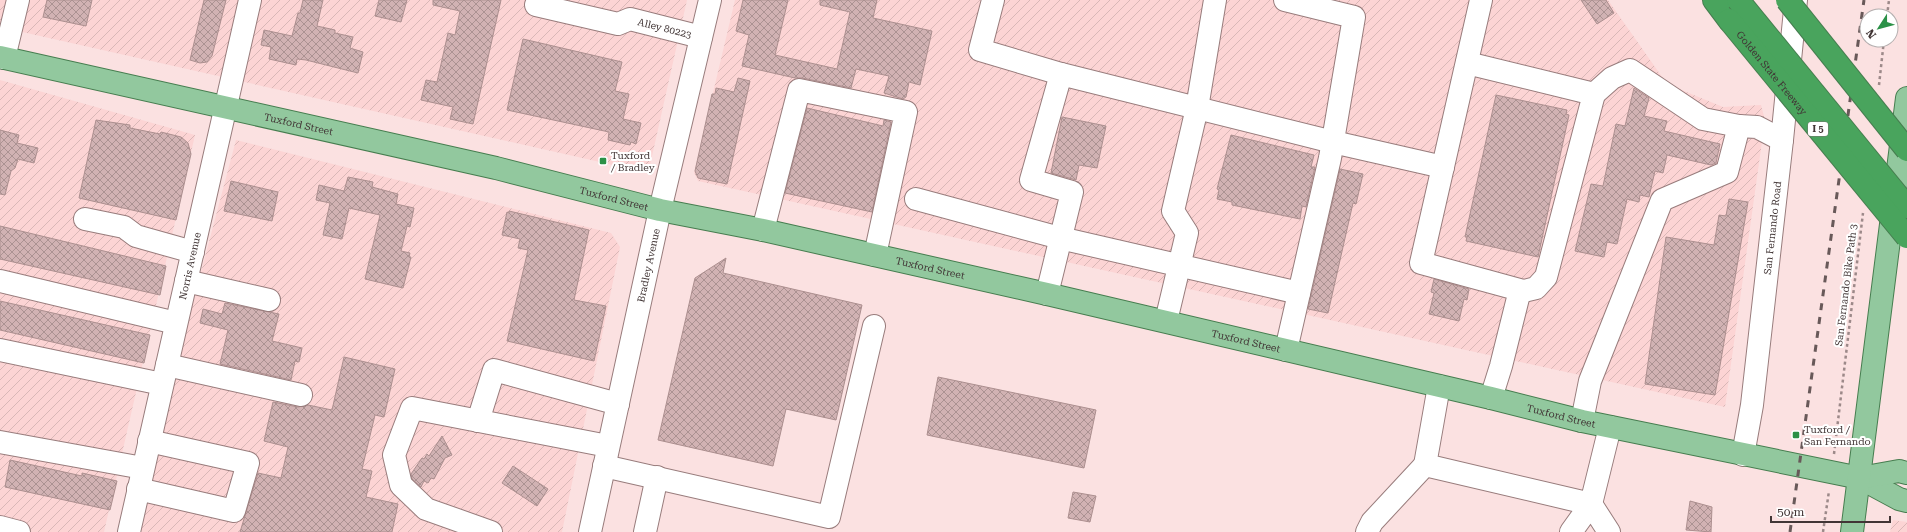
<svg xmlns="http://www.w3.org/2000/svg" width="1907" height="532" font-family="'Roboto Serif',serif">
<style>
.industrial{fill:url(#industrial-furrows)}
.building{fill:url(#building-cross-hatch);stroke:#ac8f8f}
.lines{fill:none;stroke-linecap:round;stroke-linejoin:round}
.minor-casing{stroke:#987c7c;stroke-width:24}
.major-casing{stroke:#467d4f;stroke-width:24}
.highway-casing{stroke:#467d4f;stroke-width:24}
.path{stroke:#9c8989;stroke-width:2.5;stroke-dasharray:3 3;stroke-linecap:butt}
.minor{stroke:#fff;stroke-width:22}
.major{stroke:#92c89e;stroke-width:22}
.highway{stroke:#49a45d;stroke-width:22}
.rail{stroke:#685959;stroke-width:3;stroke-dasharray:7 7;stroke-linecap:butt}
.highway-bridge-casing{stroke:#467d4f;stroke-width:24;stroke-linecap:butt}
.highway-bridge{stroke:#49a45d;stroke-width:22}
.poi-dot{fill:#2b9147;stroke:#fff;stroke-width:1.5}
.labels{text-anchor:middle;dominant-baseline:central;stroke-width:4;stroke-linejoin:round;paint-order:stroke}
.shield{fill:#fff;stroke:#7a7272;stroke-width:1}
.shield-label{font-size:9px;font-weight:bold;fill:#413535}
.street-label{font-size:10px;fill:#413535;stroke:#fff}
.poi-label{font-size:10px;fill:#413535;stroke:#fff;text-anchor:start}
</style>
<defs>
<pattern id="industrial-furrows" width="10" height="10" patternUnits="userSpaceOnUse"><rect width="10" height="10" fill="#fcd4d4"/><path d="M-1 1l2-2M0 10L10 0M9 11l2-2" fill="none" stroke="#d9b7b7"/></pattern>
<pattern id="building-cross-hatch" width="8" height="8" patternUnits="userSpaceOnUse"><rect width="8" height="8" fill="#d1b2b3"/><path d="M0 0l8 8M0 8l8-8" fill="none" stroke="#ab9292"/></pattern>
</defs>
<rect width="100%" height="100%" fill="#fbe1e1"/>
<g class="industrial">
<polygon points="0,0 687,0 650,165 631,169 0,27"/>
<polygon points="735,0 1608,0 1667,84 1723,107 1761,105 1765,120 1725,407 698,181 694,173"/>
<polygon points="0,80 195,135 104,532 0,532"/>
<polygon points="236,140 611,233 620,247 562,532 132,532"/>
<polygon points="1893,520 1907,522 1907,532 1890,532"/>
</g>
<g class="building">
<polygon points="47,0 92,0 86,26 43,17"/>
<polygon points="204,0 226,0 212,56 207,62 200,63 190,60"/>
<polygon points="303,0 323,0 317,26 335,30 335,33 353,37 350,48 363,52 358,73 306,60 297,59 296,65 269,59 271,47 261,45 264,30 292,36 298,13 300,13"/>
<polygon points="379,0 407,0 401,22 375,16"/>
<polygon points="433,0 501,0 473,124 450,119 453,107 421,100 426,80 437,82 448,33 455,35 460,11 433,5"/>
<polygon points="743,0 788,0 775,55 837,69 850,12 820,5 820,0 877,0 873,18 932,31 920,85 909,82 906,97 903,99 884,93 889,76 856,69 851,88 802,78 795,78 742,66 749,35 736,31"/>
<polygon points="1581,0 1606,0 1614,13 1597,24"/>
<polygon points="523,39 622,62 615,91 629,94 623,119 641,123 636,144 631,142 630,145 608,140 609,132 507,110"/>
<polygon points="738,78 750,81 727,184 698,178 695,171 712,94 715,94 716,88 734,92"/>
<polygon points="1634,88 1649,98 1644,116 1667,121 1664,131 1720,144 1716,163 1711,165 1667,155 1663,173 1655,171 1649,197 1640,195 1639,202 1627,199 1617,244 1607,242 1604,257 1575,251 1591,184 1603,186 1616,124 1625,126"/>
<polygon points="1496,95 1567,110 1566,114 1569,115 1538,257 1466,241 1467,237 1465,237"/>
<polygon points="807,108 883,126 884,120 891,122 872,212 785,193"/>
<polygon points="1062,117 1106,126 1097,168 1079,165 1076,180 1051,173"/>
<polygon points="96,120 130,125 130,128 160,134 161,132 181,137 188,143 191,154 176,220 79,198"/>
<polygon points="0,130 19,135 17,143 38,148 34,163 18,159 15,168 11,171 5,195 0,194"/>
<polygon points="1231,135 1314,155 1311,167 1315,167 1306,207 1302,206 1300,219 1232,205 1232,202 1217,199 1219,190 1217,189"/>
<polygon points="1340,169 1363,174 1356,204 1353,203 1328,313 1308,309"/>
<polygon points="348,177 373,182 372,187 398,194 396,204 414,208 410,227 407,226 401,251 410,253 409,257 411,257 403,288 365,279 380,215 349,208 342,239 323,235 330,203 316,200 319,185 344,191"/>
<polygon points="231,181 278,192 272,221 224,211"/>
<polygon points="1729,199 1748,202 1715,395 1645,384 1666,237 1714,245 1719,215 1726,216"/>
<polygon points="509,211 589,230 574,300 606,306 594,361 507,341 528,250 518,248 520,239 502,235 507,212 509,213"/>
<polygon points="0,226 166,266 160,295 0,259"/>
<polygon points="726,258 723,273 862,305 836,420 786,409 773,466 658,440 695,278"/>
<polygon points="1434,279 1469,289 1467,300 1464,299 1459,321 1429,314 1434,293 1431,292"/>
<polygon points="0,301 150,335 144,363 0,330"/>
<polygon points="225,303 279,314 272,341 302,348 299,362 295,361 291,380 220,364 228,330 200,323 203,309 222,314"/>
<polygon points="344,357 395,369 384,417 375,415 362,469 372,471 366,497 398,504 392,532 240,532 258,473 281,478 288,447 264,441 273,402 298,407 308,405 332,410"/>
<polygon points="938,377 1096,410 1084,468 927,435"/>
<polygon points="442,436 452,455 445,458 434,479 431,478 428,483 424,481 421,487 412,479 411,474 422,458 424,459 427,454 429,456"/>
<polygon points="10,460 82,476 82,473 117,481 110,510 5,487"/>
<polygon points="513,466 548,489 537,506 502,483"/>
<polygon points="1073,492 1096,496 1090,522 1068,518"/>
<polygon points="1690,501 1712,507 1711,532 1686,530"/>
</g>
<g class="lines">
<g class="minor-casing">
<g id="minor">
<polyline points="993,0 980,50 1061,74"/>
<polyline points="1285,0 1354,17 1330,158 1286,350"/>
<polyline points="1481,0 1421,263 1520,290 1501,366 1491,398"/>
<path id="s1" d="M536,5l82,19 12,-5 71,18"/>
<polyline points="4,58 18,0"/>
<polyline points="1467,63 1594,94 1546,277 1536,288 1520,292"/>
<polyline points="1594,94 1612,78 1630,70 1703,119 1739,126"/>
<polyline points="916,199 1060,238 1299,293"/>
<polyline points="85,219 124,227 136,236 193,252"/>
<polyline points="763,230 799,90 906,112 875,255"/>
<polyline points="0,281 176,323"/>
<polyline points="186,281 269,300"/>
<polyline points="1047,294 1072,192 1031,180 1061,74 1333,142 1443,167"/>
<polyline points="1166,321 1187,233 1173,211 1197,108 1215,0"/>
<polyline points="0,350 162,384"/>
<polyline points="167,365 301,395"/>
<polyline points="1439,386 1425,465 1591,504 1610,427"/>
<polyline points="478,421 494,370 618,404"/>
<polyline points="1582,421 1590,381 1662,200 1727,172 1739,126 1757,127 1782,140"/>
<polyline points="0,442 143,468"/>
<path id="s2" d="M1743,455l9,-50 30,-265 14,-140"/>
<polyline points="604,466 829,517 874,326"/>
<polyline points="138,489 234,511 248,463 149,441"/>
<polyline points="0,527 19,532"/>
<path id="s3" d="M129,532l121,-532"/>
<polyline points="491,532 426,509 401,485 394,455 412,408 608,446"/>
<path id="s4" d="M590,532l70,-322 50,-210"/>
<polyline points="645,532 657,477"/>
<polyline points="1367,532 1372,522 1425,465"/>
<polyline points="1571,532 1591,504 1609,532"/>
</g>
</g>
<g class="major-casing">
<g id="major">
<path id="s5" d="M0,57l496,111 164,42 103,20 284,64 444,104 91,23 278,57 39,21 8,2"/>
<polyline points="1860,478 1899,471 1907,473"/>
<polyline points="1852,532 1907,98"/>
</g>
</g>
<g class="highway-casing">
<polyline id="highway" points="1714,0 1729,20"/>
</g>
<g class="path">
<polyline points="1887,16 1889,0"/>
<polyline points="1879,85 1884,40"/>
<polyline points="1834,454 1863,213"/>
<polyline points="1823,532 1829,491"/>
</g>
<use href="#minor" class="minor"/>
<use href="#major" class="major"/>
<use href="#highway" class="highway"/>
<polyline class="rail" points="1790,532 1864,0"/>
<g class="highway-bridge-casing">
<g id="highway-bridge">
<polyline points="1738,0 1907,207"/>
<polyline points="1787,0 1907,150"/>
<path id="s6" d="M1729,20l178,217"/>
</g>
</g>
<use href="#highway-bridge" class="highway-bridge"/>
</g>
<g class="poi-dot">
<rect x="599" y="157" width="8" height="8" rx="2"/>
<rect x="1792" y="431" width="8" height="8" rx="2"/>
</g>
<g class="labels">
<rect class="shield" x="1808" y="122" width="20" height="14" rx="3"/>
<g class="shield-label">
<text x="1818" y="129">I 5</text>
</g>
<g class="street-label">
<text stroke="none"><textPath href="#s1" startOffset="133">Alley 80223</textPath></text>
<text stroke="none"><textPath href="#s6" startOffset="68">Golden State Freeway</textPath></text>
<text stroke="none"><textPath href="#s5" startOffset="306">Tuxford Street</textPath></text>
<text stroke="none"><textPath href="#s5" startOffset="630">Tuxford Street</textPath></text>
<text stroke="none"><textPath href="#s2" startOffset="229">San Fernando Road</textPath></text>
<text stroke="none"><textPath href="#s3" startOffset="273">Norris Avenue</textPath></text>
<text stroke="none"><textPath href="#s4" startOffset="273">Bradley Avenue</textPath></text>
<text stroke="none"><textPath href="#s5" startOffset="954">Tuxford Street</textPath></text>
<text transform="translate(1846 285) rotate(-83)">San Fernando Bike Path 3</text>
<text stroke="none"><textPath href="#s5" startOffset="1278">Tuxford Street</textPath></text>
<text stroke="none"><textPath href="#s5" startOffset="1602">Tuxford Street</textPath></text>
</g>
<g class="poi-label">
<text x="611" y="155">Tuxford<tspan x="611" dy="12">/ Bradley</tspan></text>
<text x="1804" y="429">Tuxford /<tspan x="1804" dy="12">San Fernando</tspan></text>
</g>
</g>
<g transform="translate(1879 28) rotate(234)"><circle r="19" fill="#ffffff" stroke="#b3aeae"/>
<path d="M0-3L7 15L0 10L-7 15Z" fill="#2b9147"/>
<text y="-6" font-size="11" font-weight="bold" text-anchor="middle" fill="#413535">N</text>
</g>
<path d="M1771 516v6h119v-6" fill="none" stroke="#413535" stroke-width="2"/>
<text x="1777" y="516" font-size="12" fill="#413535" stroke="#ffffff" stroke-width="3" paint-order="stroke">50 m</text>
</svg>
